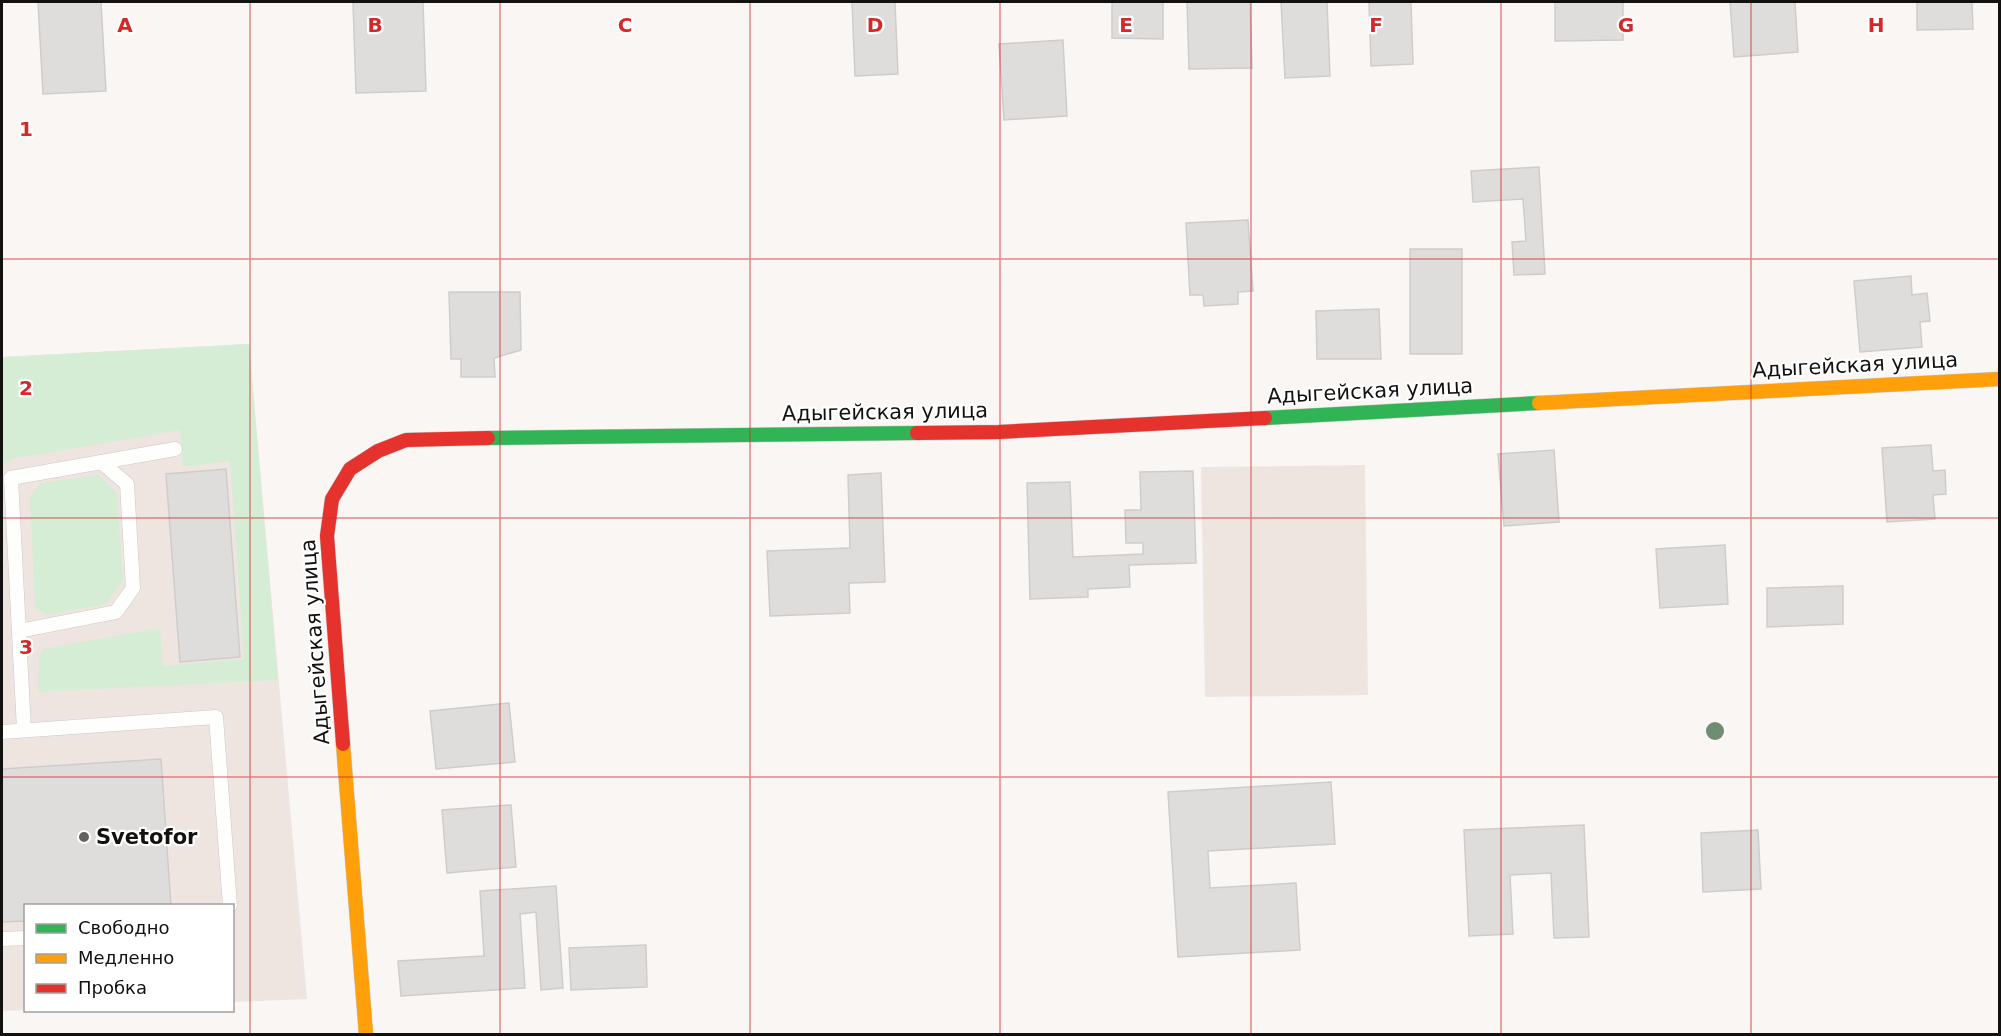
<svg xmlns="http://www.w3.org/2000/svg" width="2001" height="1036" font-family="'DejaVu Sans',sans-serif">
<style>
.built{fill:#eee5e0}
.green{fill:#d6edd5}
.building{fill:#dedddb;stroke:#cfcdcc;stroke-width:1.5}
.lines{fill:none;stroke-linecap:round;stroke-linejoin:round}
.lane-casing{stroke:#ccc9c8;stroke-width:15}
.fast-casing{stroke:#ccc9c8;stroke-width:15}
.slow-casing{stroke:#ccc9c8;stroke-width:15}
.jam-casing{stroke:#ccc9c8;stroke-width:15}
.lane{stroke:#fefefd;stroke-width:14}
.fast{stroke:#30b455;stroke-width:14}
.slow{stroke:#ff9f0a;stroke-width:14}
.jam{stroke:#e5322d;stroke-width:14}
.tree{fill:#708c72}
.grid{fill:none;stroke:#d62828;stroke-width:1.5;stroke-opacity:0.55}
.poi-dot{fill:#646160;stroke:#fff;stroke-width:2}
.labels{text-anchor:middle;dominant-baseline:central;stroke-width:4.5;stroke-linejoin:round;paint-order:stroke}
.street-label{font-size:21px;fill:#131110;stroke:#fff}
.poi-label{font-size:21px;font-weight:bold;fill:#131110;stroke:#fff;text-anchor:start}
.grid-label{font-size:20px;text-anchor:middle;font-weight:bold;fill:#d62828;stroke:#fff;stroke-width:4.5;stroke-linejoin:round;paint-order:stroke}
</style>
<rect width="100%" height="100%" fill="#f9f6f4"/>
<g class="built">
<polygon points="249,344 307,999 233,1002 232,906 26,906 25,1010 2,1011 2,357"/>
<polygon points="1365,465 1368,695 1205,697 1201,467"/>
</g>
<g class="green">
<polygon points="249,344 278,680 38,692 39,655 43,649 160,628 163,666 244,659 230,461 183,467 180,430 11,459 2,465 2,357"/>
<polygon points="98,475 117,493 123,581 106,604 46,615 35,607 30,497 40,483"/>
</g>
<g class="building">
<polygon points="38,2 101,2 106,91 43,94"/>
<polygon points="353,2 423,2 426,91 356,93"/>
<polygon points="852,2 895,2 898,74 855,76"/>
<polygon points="1112,2 1163,2 1163,39 1112,38"/>
<polygon points="1187,2 1250,2 1252,68 1189,69"/>
<polygon points="1281,2 1327,2 1330,76 1285,78"/>
<polygon points="1369,2 1411,2 1413,64 1371,66"/>
<polygon points="1555,2 1623,2 1623,40 1555,41"/>
<polygon points="1730,2 1795,2 1798,52 1734,57"/>
<polygon points="1917,2 1972,2 1973,29 1917,30"/>
<polygon points="1063,40 1067,116 1004,120 999,44"/>
<polygon points="1539,167 1545,274 1514,275 1512,242 1526,241 1523,199 1473,202 1471,171"/>
<polygon points="1248,220 1253,291 1238,292 1238,304 1204,306 1203,295 1190,295 1186,223"/>
<rect x="1410" y="249" width="52" height="105"/>
<polygon points="1911,276 1912,295 1927,293 1930,321 1920,322 1922,347 1860,352 1854,281"/>
<polygon points="449,292 520,292 521,350 494,358 495,377 461,377 461,359 451,359"/>
<polygon points="1379,309 1381,359 1317,359 1316,311"/>
<polygon points="1931,445 1933,471 1945,470 1946,494 1933,495 1935,519 1887,522 1882,448"/>
<polygon points="1554,450 1559,522 1504,526 1498,454"/>
<polygon points="226,469 240,657 180,662 166,474"/>
<polygon points="1193,471 1196,563 1129,565 1130,587 1088,589 1088,597 1030,599 1027,483 1070,482 1073,557 1143,554 1143,543 1126,543 1125,510 1141,510 1140,472"/>
<polygon points="881,473 885,582 849,583 850,613 770,616 767,551 850,548 848,475"/>
<polygon points="1725,545 1728,604 1660,608 1656,549"/>
<polygon points="1843,586 1843,624 1767,627 1767,588"/>
<polygon points="509,703 515,762 436,769 430,711"/>
<polygon points="161,759 171,906 26,906 26,921 2,922 2,769"/>
<polygon points="1331,782 1335,844 1208,851 1210,888 1296,883 1300,950 1178,957 1168,792"/>
<polygon points="511,805 516,867 447,873 442,810"/>
<polygon points="1584,825 1589,937 1554,938 1551,873 1510,875 1513,934 1469,936 1464,830"/>
<polygon points="1758,830 1761,889 1703,892 1701,833"/>
<polygon points="556,886 563,988 541,990 536,912 520,914 525,988 401,996 398,961 484,956 480,891"/>
<polygon points="646,945 647,987 571,990 569,948"/>
</g>
<g class="lines">
<g class="lane-casing">
<g id="lane">
<polyline points="19,631 116,612 133,588 127,484 101,462"/>
<polyline points="24,730 11,478 175,449"/>
<polyline points="2,732 216,717 230,906"/>
<polyline points="2,939 26,938"/>
</g>
</g>
<g class="fast-casing">
<g id="fast">
<polyline points="1265,418 1539,403"/>
<polyline points="488,438 917,433"/>
</g>
</g>
<g class="slow-casing">
<g id="slow">
<polyline points="1539,403 2000,379"/>
<polyline points="343,744 366,1034"/>
</g>
</g>
<g class="jam-casing">
<g id="jam">
<polyline points="917,433 999,432 1265,418"/>
<polyline points="343,744 327,536 332,499 350,469 378,451 406,440 488,438"/>
</g>
</g>
<use href="#lane" class="lane"/>
<use href="#fast" class="fast"/>
<use href="#slow" class="slow"/>
<use href="#jam" class="jam"/>
</g>
<circle class="tree" cx="1715" cy="731" r="9"/>
<path class="grid" d="M250,2v1032M500,2v1032M750,2v1032M1000,2v1032M1251,2v1032M1501,2v1032M1751,2v1032M2,259h1998M2,518h1998M2,777h1998"/>
<circle class="poi-dot" cx="84" cy="837" r="6"/>
<g class="labels">
<g class="street-label">
<text transform="translate(1855 365) rotate(-3)">Адыгейская улица</text>
<text transform="translate(1370 391) rotate(-3)">Адыгейская улица</text>
<text transform="translate(885 412) rotate(-1)">Адыгейская улица</text>
<text transform="translate(315 642) rotate(-94)">Адыгейская улица</text>
</g>
<g class="poi-label">
<text x="96" y="837">Svetofor</text>
</g>
</g>
<g class="grid-label">
<text x="125" y="32">A</text>
<text x="375" y="32">B</text>
<text x="625" y="32">C</text>
<text x="875" y="32">D</text>
<text x="1126" y="32">E</text>
<text x="1376" y="32">F</text>
<text x="1626" y="32">G</text>
<text x="1876" y="32">H</text>
<text x="26" y="136">1</text>
<text x="26" y="395">2</text>
<text x="26" y="654">3</text>
</g>
<rect width="2001" height="1036" fill="none" stroke="#131110" stroke-width="6"/>
<rect x="24" y="904" width="210" height="108" fill="#ffffff" stroke="#a1a09f" stroke-width="1.5"/>
<rect x="36" y="924" width="30" height="9" fill="#30b455" stroke="#a1a09f" stroke-width="1.5"/>
<text x="78" y="934" font-size="18" fill="#131110">Свободно</text>
<rect x="36" y="954" width="30" height="9" fill="#ff9f0a" stroke="#a1a09f" stroke-width="1.5"/>
<text x="78" y="964" font-size="18" fill="#131110">Медленно</text>
<rect x="36" y="984" width="30" height="9" fill="#e5322d" stroke="#a1a09f" stroke-width="1.5"/>
<text x="78" y="994" font-size="18" fill="#131110">Пробка</text>
</svg>
